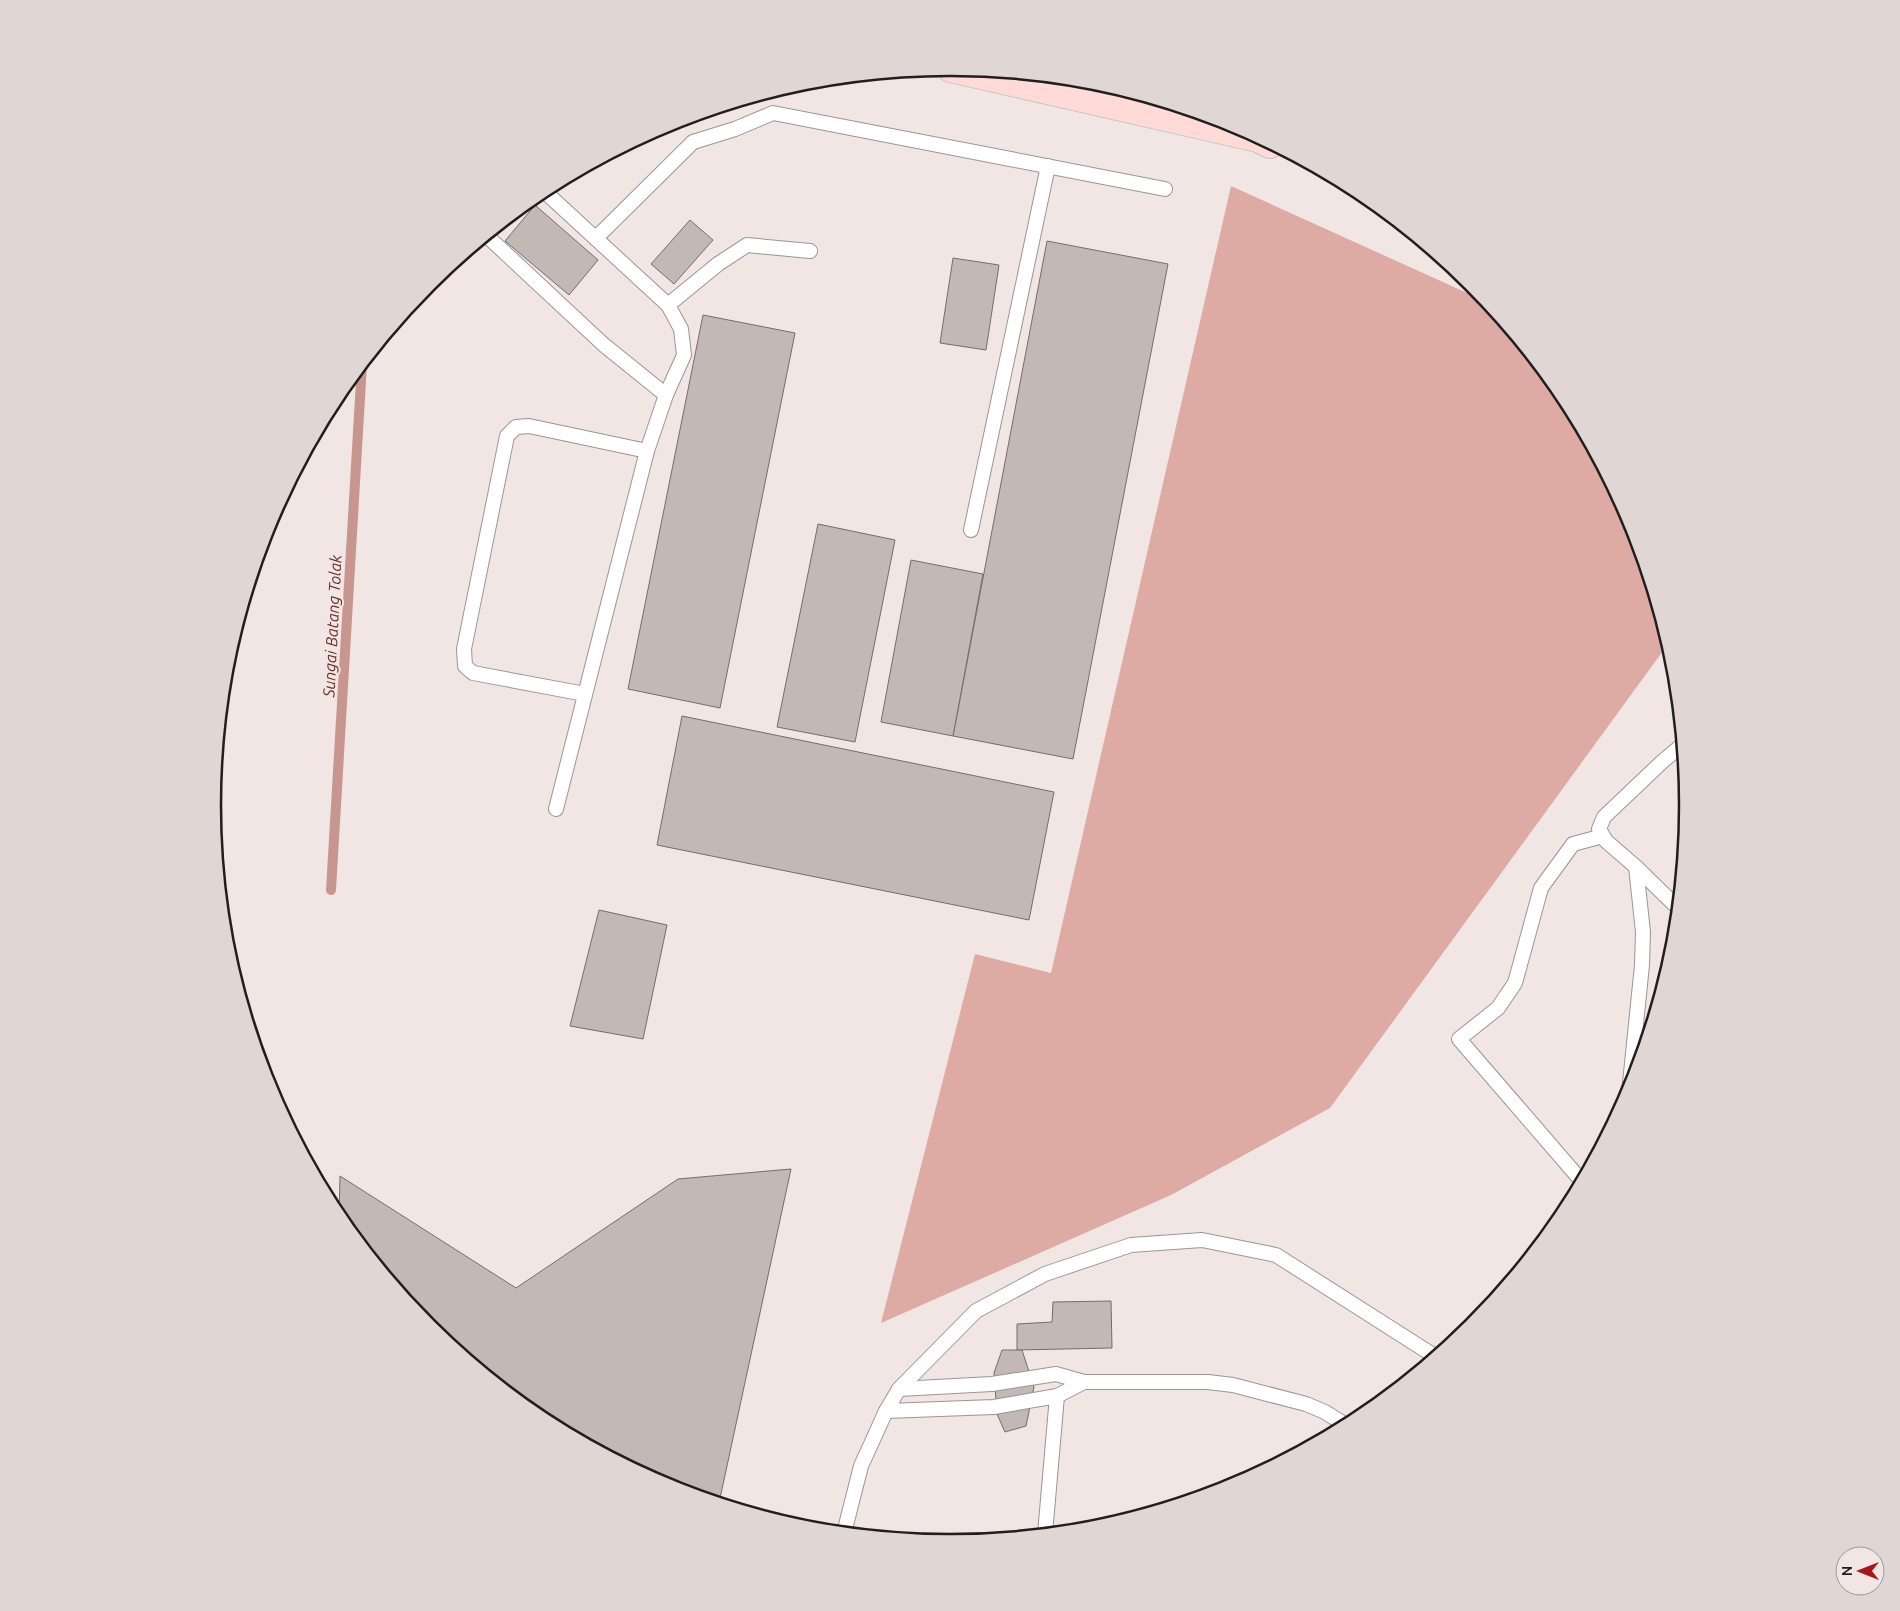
<svg xmlns="http://www.w3.org/2000/svg" width="1900" height="1611" font-family="Ubuntu,sans-serif">
<style>
.forest{fill:#ddaba4}
.lines{fill:none;stroke-linecap:round;stroke-linejoin:round}
.stream{stroke:#c79690;stroke-width:10}
.building{fill:#c2b8b6;stroke:#766c6b}
.lane-casing{stroke:#9e9493;stroke-width:16}
.primary-casing{stroke:#c6c4c4;stroke-width:30}
.lane{stroke:#fff;stroke-width:14}
.primary{stroke:#ffdad6;stroke-width:28}
.labels{text-anchor:middle;dominant-baseline:central;stroke-width:4;stroke-linejoin:round;paint-order:stroke}
.water-label{font-size:16px;font-style:italic;fill:#6c2e28;stroke:#f1e6e4}
.rim{fill:none;stroke:#221e1e;stroke-width:2.5}
</style>
<rect width="100%" height="100%" fill="#f1e6e4"/>
<polygon class="forest" points="1231,186 1487,302 1564,396 1632,523 1668,644 1330,1108 1171,1195 881,1323 975,954 1051,973"/>
<g class="lines">
<polyline class="stream" points="331,890 362,364"/>
</g>
<g class="building">
<polygon points="535,205 598,260 569,295 505,241"/>
<polygon points="690,220 713,240 674,284 651,264"/>
<polygon points="1047,241 1168,264 1073,759 953,736"/>
<polygon points="953,258 999,265 986,350 940,343"/>
<polygon points="703,315 795,333 720,708 628,689"/>
<polygon points="818,524 895,540 855,742 777,727"/>
<polygon points="911,560 983,574 953,736 881,722"/>
<polygon points="682,716 1054,792 1029,920 657,845"/>
<polygon points="599,910 667,925 643,1039 570,1026"/>
<polygon points="791,1169 719,1503 667,1487 540,1419 428,1327 339,1218 340,1176 516,1288 678,1179"/>
<polygon points="1111,1301 1112,1348 1017,1350 1017,1324 1052,1322 1053,1302"/>
<polygon points="1002,1350 1022,1350 1034,1387 1026,1426 1005,1432 997,1414 994,1373"/>
</g>
<g class="lines">
<g class="lane-casing">
<g id="lane">
<polyline points="543,190 668,305 681,329 684,355 666,395"/>
<polyline points="487,236 604,345 666,395 647,451 556,809"/>
<polyline points="596,238 693,142 735,129 773,113 1165,189"/>
<polyline points="668,305 718,264 747,245 810,251"/>
<polyline points="971,530 1048,166"/>
<polyline points="585,694 473,673 465,666 464,649 507,436 516,427 529,426 647,451"/>
<polyline points="1636,867 1678,908"/>
<polyline points="1629,1093 1642,965 1643,932 1636,867 1606,841 1599,829 1604,817 1663,761 1682,745"/>
<polyline points="1581,1183 1579,1178 1459,1039 1498,1008 1515,983 1541,888 1573,844 1603,836"/>
<polyline points="899,1389 992,1384 1056,1374 1084,1382 1208,1382 1233,1385 1306,1404 1325,1412 1347,1426"/>
<polyline points="886,1411 994,1407 1057,1396 1084,1382"/>
<polyline points="844,1533 861,1466 886,1411 899,1389 976,1311 1045,1274 1131,1245 1202,1240 1276,1255 1436,1357"/>
<polyline points="1045,1534 1057,1396"/>
</g>
</g>
<g class="primary-casing">
<polyline id="primary" points="951,68 1258,138 1270,144"/>
</g>
<use href="#lane" class="lane"/>
<use href="#primary" class="primary"/>
</g>
<g class="labels">
<g class="water-label">
<text transform="translate(332 626) rotate(-87)">Sungai Batang Tolak</text>
</g>
</g>
<path d="M0 0H1900V1611H0ZM221 805a729 729 0 1 1 1458 0a729 729 0 1 1-1458 0Z" fill="#e0d6d4" fill-rule="evenodd"/>
<path class="rim" d="M221 805a729 729 0 1 1 1458 0a729 729 0 1 1-1458 0Z"/>
<g transform="translate(1860 1571) rotate(270)"><circle r="24" fill="#f1e6e4" stroke="#9e9695"/>
<path d="M0-4L9 19L0 12L-9 19Z" fill="#a91518"/>
<text y="-8" font-size="14" font-weight="bold" text-anchor="middle" fill="#221e1e">N</text>
</g>
</svg>
